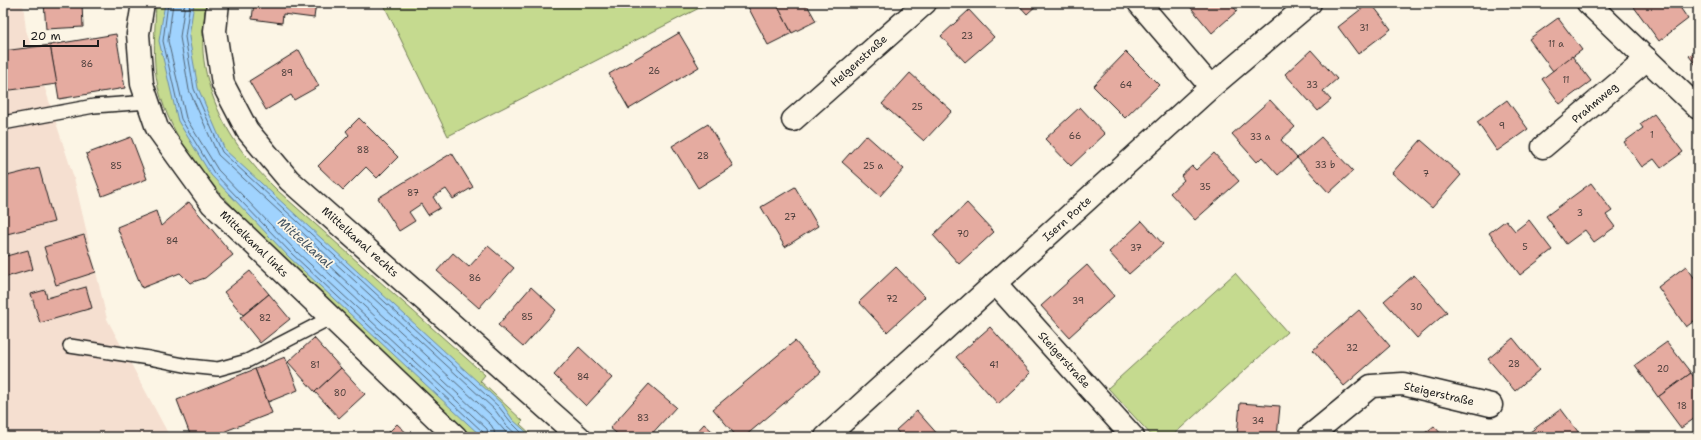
<svg xmlns="http://www.w3.org/2000/svg" width="1701" height="440" font-family="'Shantell Sans',sans-serif">
<style>
.built{fill:#f5dfd0}
.green{fill:#c5da8f;stroke:#707b56}
.water{fill:#a0d3fe;stroke:#6b8aa4}
.lines{fill:none;stroke-linecap:round;stroke-linejoin:round}
.shore{stroke:#516576;stroke-width:1}
.building{fill:#e5aba0;stroke:#1c1c1c}
.service-casing{stroke:#1c1c1c;stroke-width:16}
.minor-casing{stroke:#1c1c1c;stroke-width:25}
.secondary-casing{stroke:#1c1c1c;stroke-width:25}
.service{stroke:#fcf5e5;stroke-width:13}
.minor{stroke:#fcf5e5;stroke-width:22}
.secondary{stroke:#fcf5e5;stroke-width:22}
.labels{text-anchor:middle;dominant-baseline:central;stroke-width:3.5;stroke-linejoin:round;paint-order:stroke}
.number-label{font-size:9px;fill:#4e403d}
.street-label{font-size:11px;fill:#1c1c1c;stroke:#fcf5e5}
.water-label{font-size:12px;font-style:italic;fill:#445360;stroke:#fcf5e5}
</style>
<rect width="100%" height="100%" fill="#fcf5e5"/>
<filter id="ink" filterUnits="userSpaceOnUse"><feTurbulence type="fractalNoise" baseFrequency=".025" numOctaves="2"/><feDisplacementMap in="SourceGraphic" scale="8" xChannelSelector="R" yChannelSelector="G"/><feConvolveMatrix kernelMatrix="1 2 1 2 8 2 1 2 1" color-interpolation-filters="sRGB"/></filter>
<g filter="url(#ink)">
<polygon class="built" points="3,3 23,3 26,30 74,178 107,319 170,437 3,437"/>
<g class="green">
<path d="M156,3h50c-2,19 -5,39 -2,58 5,36 23,74 47,101 8,10 18,20 27,29l207,184 -5,6 43,40 -3,3 14,13h-66c-46,-40 -89,-82 -132,-124 -30,-29 -59,-58 -87,-89 -38,-40 -77,-81 -91,-137 -6,-27 -3,-56 -2,-84z"/>
<polygon points="383,3 709,3 448,136"/>
<polygon points="1235,273 1287,332 1171,437 1153,437 1108,388"/>
</g>
<polygon class="water" points="165,3 194,3 189,37 198,88 225,150 502,404 513,420 532,437 482,437 289,257 211,175 178,121 159,41"/>
<g class="lines">
<g class="shore">
<polyline points="168,3 163,41 181,119 214,173 292,254 483,432 484,437"/>
<polyline points="173,3 168,41 186,118 218,170 296,251 487,429 489,437"/>
<polyline points="185,3 180,37 189,90 218,155 495,410 506,425 519,437"/>
<polyline points="190,3 185,37 194,89 222,152 499,407 511,422 526,437"/>
<polyline points="495,437 494,430 491,425 300,246 283,229 284,226 286,226 490,414 510,437"/>
</g>
</g>
<g class="building">
<polygon points="44,3 82,3 83,27 46,29"/>
<polygon points="254,3 316,3 314,18 283,14 282,23 252,19"/>
<polygon points="752,3 776,3 792,33 768,45 747,5"/>
<polygon points="776,3 806,3 816,21 792,33"/>
<polygon points="1017,3 1039,3 1027,14"/>
<polygon points="1187,3 1230,3 1237,11 1212,33"/>
<polygon points="1369,3 1371,3 1391,29 1358,54 1338,27"/>
<polygon points="1631,3 1677,3 1688,19 1659,41"/>
<polygon points="969,10 994,37 965,62 941,36"/>
<polygon points="1558,18 1582,50 1553,71 1529,39"/>
<polygon points="679,33 699,67 629,109 609,74"/>
<polygon points="116,34 125,88 59,99 50,45"/>
<polygon points="50,45 57,84 3,91 3,51"/>
<polygon points="299,50 319,86 294,100 291,95 266,110 249,81"/>
<polygon points="1311,50 1337,79 1323,91 1331,100 1318,111 1285,74"/>
<polygon points="1698,50 1698,68 1689,56"/>
<polygon points="1126,52 1159,85 1125,118 1093,86"/>
<polygon points="1572,56 1591,81 1560,104 1542,79"/>
<polygon points="910,73 952,111 924,141 882,104"/>
<polygon points="1270,100 1295,127 1281,140 1297,158 1278,175 1262,157 1257,162 1232,134"/>
<polygon points="1507,100 1528,129 1497,151 1477,122"/>
<polygon points="1080,107 1105,134 1071,166 1045,139"/>
<polygon points="1654,114 1683,152 1661,168 1654,159 1642,167 1624,142 1643,128 1640,124"/>
<polygon points="359,118 398,157 377,178 366,167 343,190 318,166 349,135 346,131"/>
<polygon points="708,124 733,166 698,188 672,146"/>
<polygon points="866,135 904,169 880,196 842,162"/>
<polygon points="131,137 147,179 102,196 86,154"/>
<polygon points="1321,137 1353,171 1329,193 1297,158"/>
<polygon points="1421,140 1461,175 1432,208 1392,173"/>
<polygon points="452,153 473,187 453,199 446,189 433,197 440,208 428,215 421,204 409,212 415,221 399,231 378,198"/>
<polygon points="1214,153 1239,181 1195,220 1170,193 1184,180 1181,176 1192,166 1196,170"/>
<polygon points="39,168 54,222 3,235 3,177"/>
<polygon points="1591,183 1612,211 1606,215 1615,227 1594,242 1585,230 1566,244 1546,216"/>
<polygon points="795,187 818,226 785,247 761,207"/>
<polygon points="189,202 233,255 205,278 190,283 180,273 142,288 117,227 156,211 161,226"/>
<polygon points="967,203 994,232 959,264 933,235"/>
<polygon points="1506,220 1515,231 1529,220 1552,250 1520,275 1489,233"/>
<polygon points="1142,221 1163,244 1129,274 1109,252"/>
<polygon points="84,235 96,272 56,285 44,247"/>
<polygon points="488,246 514,268 479,308 437,271 453,253 469,267"/>
<polygon points="28,250 33,269 3,278 3,257"/>
<polygon points="1087,265 1114,296 1069,337 1041,306"/>
<polygon points="1686,266 1698,283 1698,318 1686,327 1658,287"/>
<polygon points="896,267 925,297 887,332 859,302"/>
<polygon points="250,271 269,294 243,315 224,292"/>
<polygon points="1414,275 1447,312 1417,338 1384,301"/>
<polygon points="86,287 92,308 40,323 31,294 45,290 47,298"/>
<polygon points="531,287 556,310 523,347 498,325"/>
<polygon points="269,294 290,319 260,343 240,318"/>
<polygon points="1359,310 1390,346 1344,386 1313,350"/>
<polygon points="990,327 1031,373 998,404 956,357"/>
<polygon points="314,338 341,368 315,392 288,362"/>
<polygon points="1513,338 1539,370 1515,391 1488,359"/>
<polygon points="795,341 821,372 744,437 737,437 713,409"/>
<polygon points="1667,342 1691,373 1658,397 1635,365"/>
<polygon points="579,347 612,378 586,406 554,375"/>
<polygon points="285,357 298,390 268,402 255,369"/>
<polygon points="341,368 365,394 339,418 315,392"/>
<polygon points="255,369 272,413 210,437 191,437 177,400"/>
<polygon points="1691,373 1698,383 1698,416 1681,428 1658,397"/>
<polygon points="649,384 676,407 649,437 621,437 610,428"/>
<polygon points="1240,403 1280,406 1277,437 1237,436"/>
<polygon points="1561,409 1582,437 1534,437 1530,432"/>
<polygon points="917,411 940,437 902,437 896,430"/>
<polygon points="397,424 411,437 384,437"/>
<polygon points="704,424 719,437 692,437"/>
<polygon points="1434,426 1444,437 1420,437"/>
</g>
<g class="lines">
<g class="service-casing">
<g id="service">
<polyline points="3,123 94,106 149,102"/>
<polyline points="70,346 149,358 189,366 218,369 247,361 330,318"/>
</g>
</g>
<g class="minor-casing">
<g id="minor">
<polyline points="143,3 138,34 142,84 157,128 212,204 456,437"/>
<polyline points="1139,3 1211,87"/>
<polyline points="1588,3 1698,108"/>
<polyline points="793,120 925,3"/>
<polyline points="1543,147 1647,59"/>
<polyline points="995,283 1133,437"/>
<polyline points="826,437 1211,87 1310,3"/>
<polyline points="1309,437 1371,386 1403,384 1491,405"/>
</g>
</g>
<g class="secondary-casing">
<polyline id="secondary" points="218,3 215,31 223,84 247,130 289,180 579,437"/>
</g>
<use href="#service" class="service"/>
<use href="#minor" class="minor"/>
<use href="#secondary" class="secondary"/>
</g>
</g>
<g class="labels">
<g class="number-label">
<text x="1364" y="28">31</text>
<text x="967" y="36">23</text>
<text x="1556" y="44">11 a</text>
<text x="87" y="64">86</text>
<text x="654" y="71">26</text>
<text x="287" y="73">89</text>
<text x="1566" y="80">11</text>
<text x="1126" y="85">64</text>
<text x="1312" y="85">33</text>
<text x="917" y="107">25</text>
<text x="1502" y="126">9</text>
<text x="1652" y="135">1</text>
<text x="1075" y="136">66</text>
<text x="1260" y="137">33 a</text>
<text x="363" y="150">88</text>
<text x="703" y="156">28</text>
<text x="1325" y="165">33 b</text>
<text x="116" y="166">85</text>
<text x="873" y="166">25 a</text>
<text x="1426" y="174">7</text>
<text x="1205" y="187">35</text>
<text x="413" y="193">87</text>
<text x="1580" y="213">3</text>
<text x="790" y="217">27</text>
<text x="963" y="234">70</text>
<text x="172" y="241">84</text>
<text x="1525" y="247">5</text>
<text x="1136" y="248">37</text>
<text x="475" y="278">86</text>
<text x="892" y="299">72</text>
<text x="1078" y="301">39</text>
<text x="1416" y="307">30</text>
<text x="527" y="317">85</text>
<text x="265" y="318">82</text>
<text x="1352" y="348">32</text>
<text x="1514" y="364">28</text>
<text x="315" y="365">81</text>
<text x="994" y="365">41</text>
<text x="1663" y="369">20</text>
<text x="583" y="377">84</text>
<text x="340" y="393">80</text>
<text x="1682" y="406">18</text>
<text x="643" y="418">83</text>
<text x="1258" y="421">34</text>
</g>
<g class="street-label">
<text transform="translate(859 61) rotate(-42)">Helgenstraße</text>
<text transform="translate(1595 103) rotate(-40)">Prahmweg</text>
<text transform="translate(1067 219) rotate(-42)">Isern Porte</text>
<text transform="translate(360 242) rotate(42)">Mittelkanal rechts</text>
<text transform="translate(254 244) rotate(44)">Mittelkanal links</text>
<text transform="translate(1064 360) rotate(48)">Steigerstraße</text>
<text transform="translate(1439 394) rotate(13)">Steigerstraße</text>
</g>
<g class="water-label">
<text transform="translate(305 243) rotate(42)">Mittelkanal</text>
</g>
</g>
<rect width="1701" height="440" fill="none" stroke="#fcf5e5" stroke-width="16"/>
<rect x="8" y="8" width="1685" height="424" fill="none" stroke="#1c1c1c" stroke-width="1.5" filter="url(#ink)"/>
<path d="M24 40v6h74v-6" fill="none" stroke="#1c1c1c" stroke-width="2"/>
<text x="30" y="40" font-size="12" fill="#1c1c1c" stroke="#fcf5e5" stroke-width="3" paint-order="stroke">20 m</text>
</svg>
